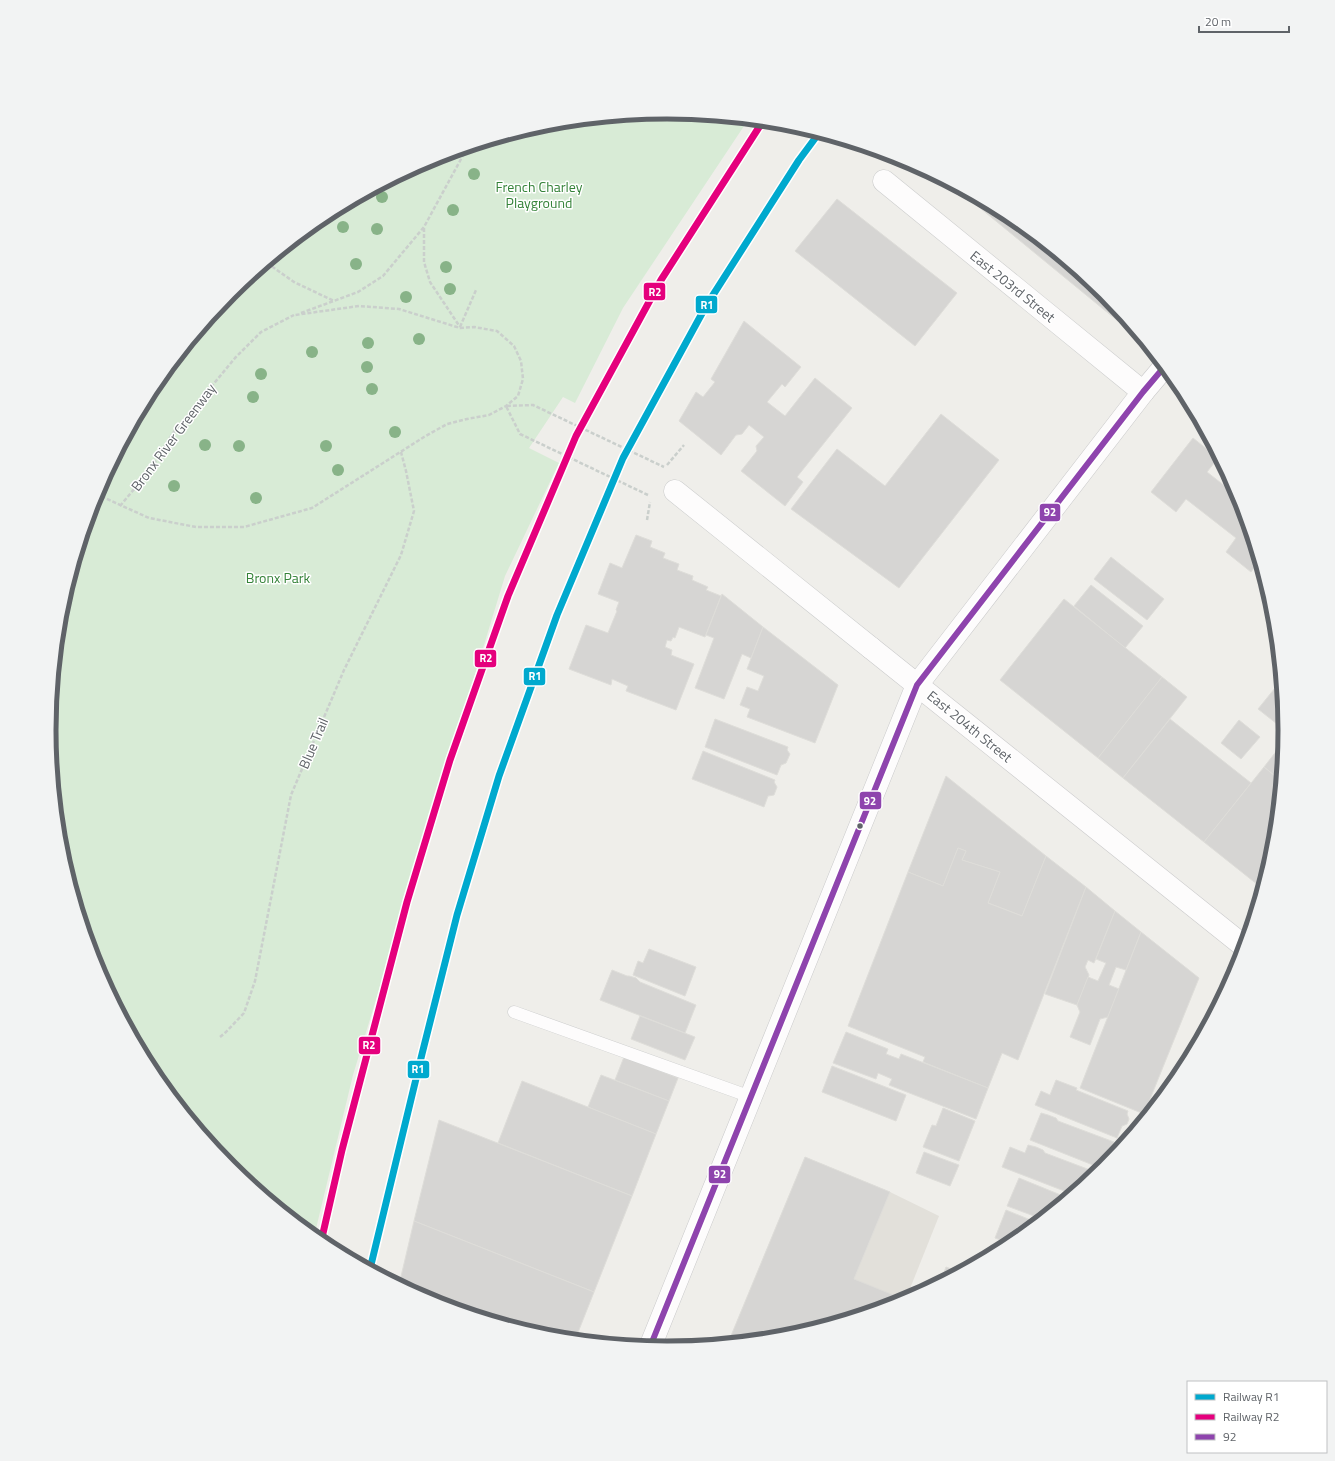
<svg xmlns="http://www.w3.org/2000/svg" width="1335" height="1461" font-family="'Titillium Web',sans-serif">
<style>
.education{fill:#e2e0da}
.green{fill:#d8ebd6}
.building{fill:#d6d5d3;stroke:#deddd9}
.lines{fill:none;stroke-linecap:round;stroke-linejoin:round}
.lane-casing{stroke:#cbcccc;stroke-width:13}
.street-casing{stroke:#cbcccc;stroke-width:23}
.secondary-casing{stroke:#cacacb;stroke-width:23}
.path{stroke:#cacfcc;stroke-width:2.5;stroke-dasharray:4 2;stroke-linecap:butt}
.lane{stroke:#fdfcfc;stroke-width:12}
.street{stroke:#fdfcfc;stroke-width:22}
.secondary{stroke:#fdfcfc;stroke-width:22}
.bus-1-casing{stroke:#fff;stroke-width:9}
.bus-1{stroke:#8e44ad;stroke-width:6}
.rail-1-casing{stroke:#fff;stroke-width:10}
.rail-2-casing{stroke:#fff;stroke-width:10}
.rail-1{stroke:#00a9ce;stroke-width:7}
.rail-2{stroke:#e5007d;stroke-width:7}
.tree{fill:#88b388}
.bus-dot{fill:#5f6368;stroke:#fff;stroke-width:1.5}
.labels{text-anchor:middle;dominant-baseline:central;stroke-width:3;stroke-linejoin:round;paint-order:stroke}
.park-label{font-size:14px;fill:#348238;stroke:#fff}
.street-label{font-size:14px;fill:#5f6368;stroke:#fff}
.rim{fill:none;stroke:#5f6368;stroke-width:5}
.line-badge{stroke:#fff;stroke-width:1.5}
.badge-label{font-size:11px;text-anchor:middle;font-weight:bold;fill:#fff}
</style>
<rect width="100%" height="100%" fill="#efeeea"/>
<polygon class="education" points="805,1157 890,1192 939,1216 905,1301 788,1337 728,1343"/>
<polygon class="green" points="668,112 748,120 623,308 575,403 563,397 529,448 559,463 505,576 353,1075 314,1237 230,1168 153,1074 96,967 61,851 49,730 61,610 96,494 153,387 230,293 324,216 431,159 547,124"/>
<g class="building">
<polygon points="952,185 1011,216 1105,293 1124,316 1119,322"/>
<polygon points="837,199 957,293 915,346 795,251"/>
<polygon points="744,321 801,367 785,387 782,384 767,402 785,416 815,378 852,408 797,477 803,482 785,506 741,471 757,451 756,446 764,437 749,425 742,434 736,435 721,455 679,421 696,392 703,397 715,382 711,379"/>
<polygon points="941,414 999,460 899,588 791,509 837,449 885,486"/>
<polygon points="1193,438 1218,458 1207,472 1240,498 1259,561 1251,572 1226,552 1236,538 1186,499 1176,512 1151,492"/>
<polygon points="636,535 652,541 650,547 665,553 663,558 679,564 677,570 693,576 692,580 708,587 706,590 721,596 705,637 679,627 675,638 673,637 671,641 667,640 665,647 672,650 671,655 694,664 676,710 626,691 628,686 612,679 611,685 569,669 586,625 608,633 617,611 616,610 619,602 598,594 610,563 622,568"/>
<polygon points="1111,557 1164,599 1147,620 1094,579"/>
<polygon points="1091,585 1143,626 1125,648 1074,606"/>
<polygon points="722,594 763,627 751,658 742,654 724,699 695,688 714,638 706,635"/>
<polygon points="1064,599 1162,677 1098,758 1000,680"/>
<polygon points="763,627 838,685 815,743 747,717 750,709 740,705 747,687 758,691 764,676 747,669"/>
<polygon points="1162,677 1187,697 1123,778 1098,758"/>
<polygon points="1279,683 1282,685 1286,731 1258,709"/>
<polygon points="715,719 788,747 787,750 790,754 786,763 781,765 777,775 705,747"/>
<polygon points="1170,719 1251,783 1204,842 1123,778"/>
<polygon points="1239,720 1260,737 1241,759 1221,743"/>
<polygon points="1285,740 1281,781 1264,767"/>
<polygon points="703,751 775,780 774,782 777,787 774,795 768,796 764,807 692,779"/>
<polygon points="1264,767 1281,781 1274,851 1268,872 1258,885 1204,842"/>
<polygon points="946,776 1046,856 1022,916 988,903 1000,872 962,860 966,851 958,848 943,886 908,872"/>
<polygon points="958,848 966,851 962,860 1000,872 988,903 1022,916 1046,856 1086,887 1018,1060 1002,1053 988,1088 923,1062 925,1057 848,1026 908,872 943,886"/>
<polygon points="1086,887 1115,911 1094,963 1088,960 1085,967 1089,975 1077,1005 1045,994"/>
<polygon points="1115,911 1141,932 1126,970 1116,967 1109,985 1119,989 1108,1017 1100,1019 1090,1045 1070,1037 1080,1012 1077,1005 1088,977 1098,981 1106,963 1096,959"/>
<polygon points="1141,932 1199,978 1144,1114 1080,1088"/>
<polygon points="649,949 696,967 685,996 633,975 638,961 643,963"/>
<polygon points="612,970 627,976 629,976 636,978 640,982 696,1005 685,1033 600,1000"/>
<polygon points="640,1016 695,1037 685,1060 631,1039"/>
<polygon points="846,1032 888,1049 886,1054 899,1059 901,1054 988,1088 976,1119 889,1085 892,1079 878,1073 876,1079 833,1063"/>
<polygon points="624,1057 678,1078 669,1101 615,1080"/>
<polygon points="832,1066 906,1095 896,1121 822,1092"/>
<polygon points="601,1075 669,1101 656,1134 588,1107"/>
<polygon points="1056,1080 1077,1088 1076,1090 1128,1111 1127,1114 1129,1119 1127,1124 1122,1126 1117,1138 1035,1105 1041,1091 1050,1095"/>
<polygon points="522,1081 656,1134 632,1196 498,1143"/>
<polygon points="943,1108 975,1121 959,1161 923,1147 932,1125 936,1126"/>
<polygon points="1041,1113 1048,1115 1056,1118 1058,1121 1114,1142 1113,1145 1114,1145 1116,1150 1114,1157 1108,1158 1103,1169 1030,1140"/>
<polygon points="439,1120 632,1196 594,1292 414,1221"/>
<polygon points="1028,1145 1036,1147 1043,1150 1045,1153 1098,1173 1072,1194 1002,1167 1010,1147 1025,1153"/>
<polygon points="924,1152 959,1165 950,1186 916,1173"/>
<polygon points="805,1157 890,1192 854,1279 906,1300 905,1301 788,1337 728,1343"/>
<polygon points="1019,1178 1068,1198 1042,1219 1007,1206"/>
<polygon points="1006,1210 1038,1223 1012,1244 995,1238"/>
<polygon points="414,1221 594,1292 575,1340 547,1337 431,1302 399,1285"/>
<polygon points="991,1245 1002,1249 986,1258"/>
<polygon points="946,1267 960,1272 940,1283"/>
</g>
<g class="lines">
<g class="lane-casing">
<polyline id="lane" points="514,1012 751,1097"/>
</g>
<g class="street-casing">
<g id="street">
<polyline points="884,181 1143,392"/>
<polyline points="675,491 871,648"/>
</g>
</g>
<g class="secondary-casing">
<g id="secondary">
<polyline points="871,648 1245,947"/>
<polyline points="650,1347 917,685 1143,392 1165,366"/>
</g>
</g>
<g class="path">
<polyline points="486,142 494,146"/>
<polyline points="424,228 424,262 430,282 460,327"/>
<polyline points="267,263 294,282 334,301"/>
<polyline points="301,313 358,292 383,276 424,227 467,148"/>
<polyline points="460,327 476,290"/>
<polyline points="667,465 684,445"/>
<polyline points="96,494 149,518 196,527 244,527 312,508 424,437 447,424 467,419 489,415 506,406 518,396 523,379 521,361 514,346 497,331 474,327 460,328 399,309 359,306 295,315"/>
<polyline points="648,495 520,434 506,406 533,405 664,467"/>
<polyline points="120,506 150,470 173,433 235,358 261,332 294,315"/>
<polyline points="647,520 650,502"/>
<polyline points="220,1037 226,1032 244,1013 255,981 291,795 344,670 401,555 414,511 406,471 401,452"/>
</g>
<use href="#lane" class="lane"/>
<use href="#street" class="street"/>
<use href="#secondary" class="secondary"/>
<g class="bus-1-casing">
<polyline id="bus-1" points="650,1347 917,685 1143,392 1165,366"/>
</g>
<use href="#bus-1" class="bus-1"/>
<g class="rail-1-casing">
<polyline id="rail-1" points="370,1269 422,1054 457,915 499,776 557,615 623,458 706,306 799,160 819,133"/>
</g>
<g class="rail-2-casing">
<polyline id="rail-2" points="321,1242 342,1150 407,902 450,760 508,596 576,436 661,280 763,121"/>
</g>
<use href="#rail-1" class="rail-1"/>
<use href="#rail-2" class="rail-2"/>
</g>
<g class="tree">
<circle cx="474" cy="174" r="6"/>
<circle cx="382" cy="197" r="6"/>
<circle cx="453" cy="210" r="6"/>
<circle cx="343" cy="227" r="6"/>
<circle cx="377" cy="229" r="6"/>
<circle cx="356" cy="264" r="6"/>
<circle cx="446" cy="267" r="6"/>
<circle cx="450" cy="289" r="6"/>
<circle cx="406" cy="297" r="6"/>
<circle cx="419" cy="339" r="6"/>
<circle cx="368" cy="343" r="6"/>
<circle cx="312" cy="352" r="6"/>
<circle cx="367" cy="367" r="6"/>
<circle cx="261" cy="374" r="6"/>
<circle cx="372" cy="389" r="6"/>
<circle cx="253" cy="397" r="6"/>
<circle cx="395" cy="432" r="6"/>
<circle cx="205" cy="445" r="6"/>
<circle cx="239" cy="446" r="6"/>
<circle cx="326" cy="446" r="6"/>
<circle cx="338" cy="470" r="6"/>
<circle cx="174" cy="486" r="6"/>
<circle cx="256" cy="498" r="6"/>
</g>
<circle class="bus-dot" cx="860" cy="826" r="3.5"/>
<g class="labels">
<g class="park-label">
<text x="539" y="186">French Charley<tspan x="539" dy="16">Playground</tspan></text>
<text x="278" y="577">Bronx Park</text>
</g>
<g class="street-label">
<text transform="translate(1013 286) rotate(39)">East 203rd Street</text>
<text transform="translate(173 437) rotate(-53)">Bronx River Greenway</text>
<text transform="translate(970 726) rotate(39)">East 204th Street</text>
<text transform="translate(313 743) rotate(-67)">Blue Trail</text>
</g>
</g>
<path d="M0 0H1335V1461H0ZM56 730a611 611 0 1 1 1222 0a611 611 0 1 1-1222 0Z" fill="#f2f3f3" fill-rule="evenodd"/>
<path class="rim" d="M56 730a611 611 0 1 1 1222 0a611 611 0 1 1-1222 0Z"/>
<g class="line-badge">
<rect x="643" y="282" width="23" height="19" rx="4" fill="#e5007d"/>
<rect x="695" y="295" width="23" height="19" rx="4" fill="#00a9ce"/>
<rect x="1039" y="503" width="22" height="19" rx="4" fill="#8e44ad"/>
<rect x="474" y="649" width="23" height="19" rx="4" fill="#e5007d"/>
<rect x="523" y="667" width="23" height="19" rx="4" fill="#00a9ce"/>
<rect x="859" y="791" width="23" height="19" rx="4" fill="#8e44ad"/>
<rect x="358" y="1036" width="23" height="19" rx="4" fill="#e5007d"/>
<rect x="407" y="1060" width="23" height="19" rx="4" fill="#00a9ce"/>
<rect x="708" y="1165" width="23" height="19" rx="4" fill="#8e44ad"/>
</g>
<g class="badge-label">
<text x="655" y="296">R2</text>
<text x="707" y="309">R1</text>
<text x="1050" y="516">92</text>
<text x="486" y="662">R2</text>
<text x="535" y="680">R1</text>
<text x="870" y="805">92</text>
<text x="369" y="1049">R2</text>
<text x="418" y="1073">R1</text>
<text x="720" y="1178">92</text>
</g>
<rect x="1187" y="1381" width="140" height="72" fill="#ffffff" stroke="#bfc1c3"/>
<rect x="1195" y="1394" width="20" height="6" fill="#00a9ce" stroke="#bfc1c3"/>
<text x="1223" y="1401" font-size="12" fill="#5f6368">Railway R1</text>
<rect x="1195" y="1414" width="20" height="6" fill="#e5007d" stroke="#bfc1c3"/>
<text x="1223" y="1421" font-size="12" fill="#5f6368">Railway R2</text>
<rect x="1195" y="1434" width="20" height="6" fill="#8e44ad" stroke="#bfc1c3"/>
<text x="1223" y="1441" font-size="12" fill="#5f6368">92</text>
<path d="M1199 26v6h90v-6" fill="none" stroke="#5f6368" stroke-width="2"/>
<text x="1205" y="26" font-size="12" fill="#5f6368" stroke="#ffffff" stroke-width="3" paint-order="stroke">20 m</text>
</svg>
